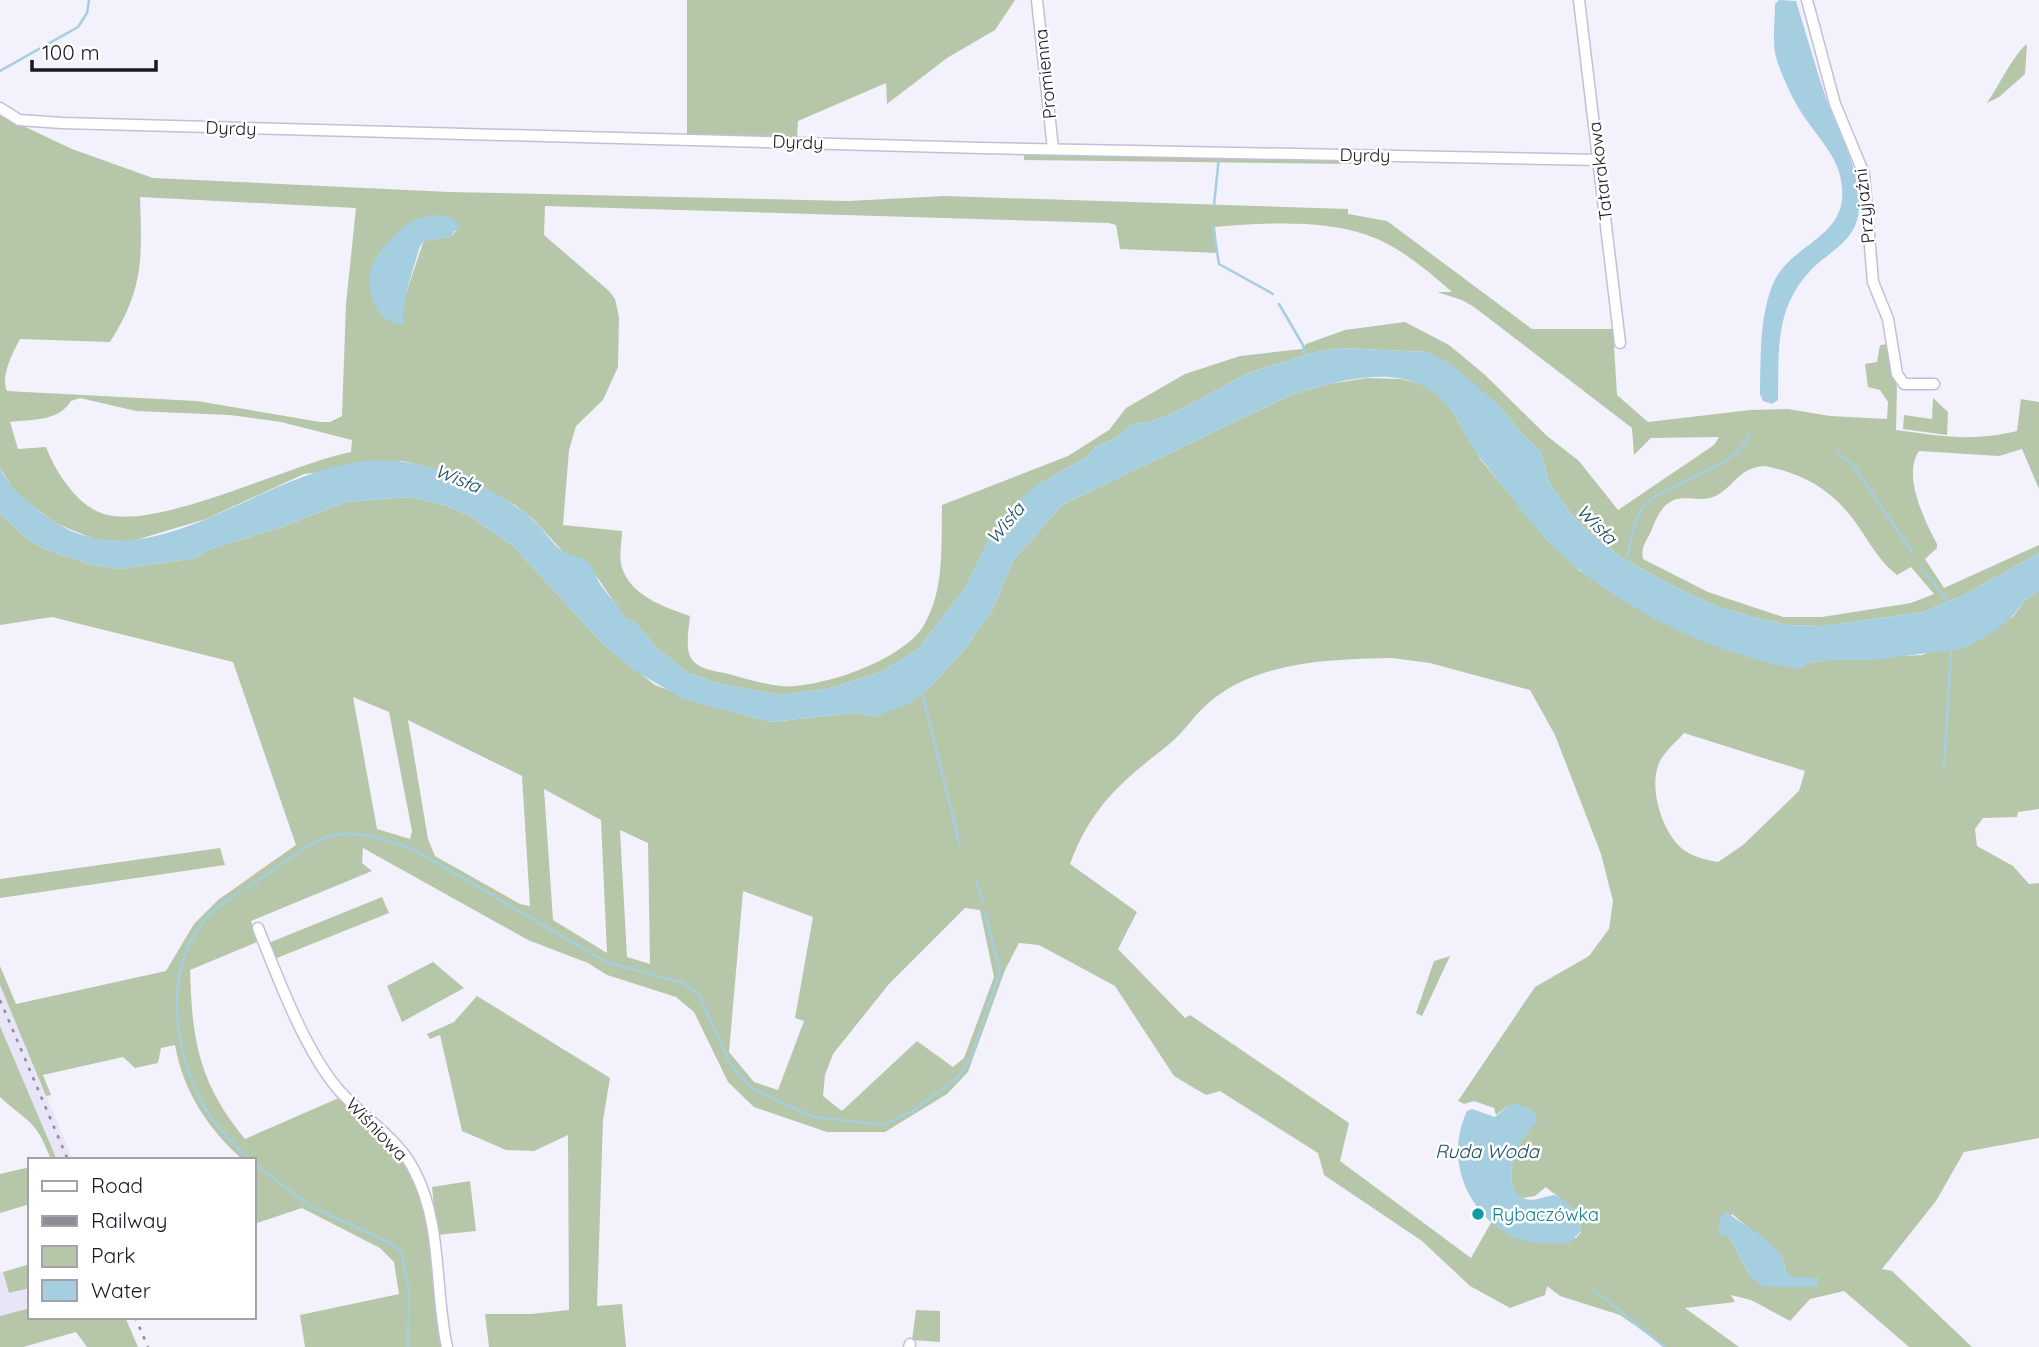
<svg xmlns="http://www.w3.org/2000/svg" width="2039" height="1347" font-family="Quicksand,sans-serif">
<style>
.built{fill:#e8e5f9}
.green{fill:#b6c7a9;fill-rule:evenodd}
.water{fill:#a5cee0}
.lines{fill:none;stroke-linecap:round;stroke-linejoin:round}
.stream{stroke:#a5cee0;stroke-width:2.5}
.minor-casing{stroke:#c3bfd8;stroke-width:13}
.minor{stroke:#fff;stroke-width:10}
.rail{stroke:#8e8c96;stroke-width:2.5;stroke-dasharray:3.5 7;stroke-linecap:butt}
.culture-dot{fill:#0f9aa8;stroke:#fff;stroke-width:2.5}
.labels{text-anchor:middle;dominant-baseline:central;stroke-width:5;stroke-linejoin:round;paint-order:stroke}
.street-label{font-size:18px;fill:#191720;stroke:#fff}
.culture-label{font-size:18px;fill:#0d838f;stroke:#fff;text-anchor:start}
.water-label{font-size:19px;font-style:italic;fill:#194e62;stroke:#fff}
</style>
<rect width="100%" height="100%" fill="#f3f1fc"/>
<g class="built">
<polygon points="0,985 73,1160 57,1160 0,1026"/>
<polygon points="0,1272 3,1272 9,1293 30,1288 30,1308 0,1316"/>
</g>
<g class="green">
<polygon points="687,0 1015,0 995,30 947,58 887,104 886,83 798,121 797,139 687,137"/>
<path d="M2027,44l-2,30 -26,23 -12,6c10,-14 28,-51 40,-59z"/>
<path d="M0,115l72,34 81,29 297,14 398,9 96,-5 404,13v5l39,7 145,108h81l4,66 31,27 102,-12 38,-1 42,7 57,3 1,-17 -8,-12 -12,-3 -3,-23 12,-2 3,-17 9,-1 8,44 -1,42c45,6 75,12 121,1l4,-32 18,3v87l-17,-40 -23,7 -80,-5c-17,25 6,70 18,93v4l-12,11 19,29 95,-43v8l-75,42 -41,17 -101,14 -34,-1 -32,-7 -40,-12 -41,-19 -53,-29 -36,-29 -15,-15 -22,-32 -8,-30 -19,-18 -23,-29 -72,-53 -86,-4 -25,4 -68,21 -70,38 -29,11 -16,2 -17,14 -21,9 -8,10 -50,28 -47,52 -25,51 -47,61 -37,23 -54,17 -47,6 -60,-11 -32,-11 -30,-24 -24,-28 -9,-3 -39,-57 -22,-8 -29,-32 -20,-16 -37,-21 -46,-16 -30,-7 -98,13 -98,45 -77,23 -35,-3 -39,-16 -40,-31 -15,-24zM140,197l216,11 -10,96 -4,112 -12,6h-10l-123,-21 -190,-10c-7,-14 6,-39 13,-52l90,3c34,-53 32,-84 30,-145zM545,206l564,17 7,2 4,24 98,4 -3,-26c48,-4 106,-8 152,8 32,11 60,35 85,57h-15l25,8 12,7 158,121 2,27 17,-17 68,-1 -5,8 -96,65 -39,-49 -32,-25 -63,-62 -35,-29 -44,-23 -60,8 -39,14 -4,5 -62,7 -55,18 -59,34 -17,22 -41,26 -126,49c-1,40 3,84 -18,120 -20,35 -104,64 -143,61 -17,-2 -35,-7 -52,-12 -12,-3 -31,-4 -38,-16 -6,-9 -2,-31 -1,-42 -26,-9 -62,-21 -69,-52 -2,-10 1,-23 1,-33l-59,-6 6,-75 7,-24 27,-26 15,-33 1,-50 -4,-18 -6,-8 -65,-56zM411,222l45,9 -5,6 -27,3 -19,56zM80,398l56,13 94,4 51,7 71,18 -1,12c-61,12 -194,79 -247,62 -27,-8 -49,-43 -58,-67l-28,2 -8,-27c23,-3 48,0 61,-21zM1765,466c44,9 73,28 97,66 11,16 19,31 35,43l14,-8 23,27 -23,9 -89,14h-39l-75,-25 -65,-33c-3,-13 5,-19 9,-30 19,-51 42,-19 67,-35 17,-11 22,-27 46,-28z"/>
<polygon points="1024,151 1351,159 1351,164 1024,160"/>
<path d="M1367,378l34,1 20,5 14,9 14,13 32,54 66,80 33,31 218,98 10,-6 19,-3 95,-5 91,-38 12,-17 14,-9v218l-21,3 -1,5 -34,1 -8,11 2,17 36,20 16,18 10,-1v255l-75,14 -28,49 -54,68 10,2 80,76h-63l-65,-56 -34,8 -20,22 -39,-21 -20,-5 4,7 -50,6 54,39h-73l-46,-32 -60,-19 -13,-10 -2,9 -35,13 -40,-22 -48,-45 -98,-66 -6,-22 -98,-62 -14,4 -32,-19 -59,-90 -76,-41 -20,-2 -14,27 -37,102 -21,22 -62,38h-58l-73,-25 -26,-25 -34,-70 -18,-15 -69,-22 -19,-12 -60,-23 -165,-92 -1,15 10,8 -121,50 6,21 -67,28c2,71 9,113 55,169l96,-42 61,59 25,53 16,138h-138l-5,-32 99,-21 -5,-32 -14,-14 -78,-40 -48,16v-50l3,-1 -3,-13h-11c-35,-31 -60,-69 -68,-115l-14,3 -3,15 -23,5 -12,-11 -80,18 8,20 -5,1 -46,-111v-19l16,38 150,-33 28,-47 24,-24 78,-55 -63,-183 -181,-45 -52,8v-111l30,27 17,9 45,15 28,4 76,-11 12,-8 74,-23 64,-25 63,-5 36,8 26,12 42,29 91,99 51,40 52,20 64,17 82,-9 23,4 51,-27 37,-40 28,-39 21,-50 49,-56 231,-111 36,-10zM1392,658l38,5 100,27 25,45 46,119 12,47 -4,28 -20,27 -54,31 -77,114 6,3 10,-3 20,7 2,7 13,-10c13,1 23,2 28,16 -18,19 -32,43 -23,71l8,6 13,-2 11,-9c17,15 32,19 35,45l-5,6c-34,1 -56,7 -84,-17l-21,37 -131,-97 9,-38 -159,-108 -5,3 -67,-69 19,-37 -67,-48c21,-57 51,-82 97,-118 17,-13 28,-33 45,-46 48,-39 121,-41 180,-42zM353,697l36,15 23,119 -2,8 -33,-10zM408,720l114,56 8,130 -10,-2 -85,-48 -7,-17zM1684,733l121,38 -6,20 -56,54 -25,17c-10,-2 -22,-4 -31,-10 -24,-15 -39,-63 -28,-89 5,-11 17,-21 25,-30zM544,789l57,31 6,133 -54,-33zM620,830l28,13 2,121 -23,-7zM743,891l70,26 -18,101 9,3 -26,69 -24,-8 -25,-30zM965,908l15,2 14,67 -30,81 -11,9 -36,-26 -75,70 -19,-15 2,-21 8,-21 56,-70zM1732,1214l50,42 4,16 7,6h25l-2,9 -66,-11 -21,-40 -10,-7z"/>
<polygon points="1933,398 1948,412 1947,435 1903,429 1904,415 1932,419"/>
<polygon points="220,848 225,865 0,898 0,879"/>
<polygon points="382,897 389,913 272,960 266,944"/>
<polygon points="1450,956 1422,1016 1416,1013 1434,961"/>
<polygon points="433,962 464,988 402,1022 387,986"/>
<polygon points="477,996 610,1078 603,1120 597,1306 622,1304 626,1347 489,1347 485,1314 531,1314 569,1310 568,1135 534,1151 506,1150 462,1131 440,1035 430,1039 427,1034 454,1022"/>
<path d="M0,1026l57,134h-6c-15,-41 -22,-36 -51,-63z"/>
<polygon points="30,1167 30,1204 0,1213 0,1174"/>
<polygon points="470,1181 476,1231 437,1235 432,1187"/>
<polygon points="30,1264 30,1288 9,1293 3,1272"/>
<polygon points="30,1308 30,1317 125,1317 138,1347 87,1347 76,1332 23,1347 0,1347 0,1316"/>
<polygon points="916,1310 940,1311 940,1342 912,1340"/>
</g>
<g class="water">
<path d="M1779,0l17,1c10,32 19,65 30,97 12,35 42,84 31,122 -6,23 -31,34 -46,50 -37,39 -32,81 -33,130l-6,4 -9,-3 -3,-7c1,-36 -1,-76 13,-110 14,-36 65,-45 69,-84 3,-38 -20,-56 -39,-85 -10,-15 -22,-40 -27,-58 -4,-15 -1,-37 -1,-53z"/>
<path d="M433,215l15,1 11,8 -8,13 -27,4 -4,5 -15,50 -2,28c-26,2 -40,-37 -31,-58 5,-14 28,-38 40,-45 6,-3 15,-4 21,-6z"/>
<path d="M1341,348l86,4 24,12 48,41 23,29 19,18 8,30 22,32 15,15 36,29 53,29 41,19 40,12 32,7 34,1 101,-14 41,-17 75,-42v38l-14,9 -13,17 -14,12 -33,19 -90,12h-48l-19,3 -10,6c-79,-15 -153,-48 -217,-98 -38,-29 -66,-70 -96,-107 -22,-26 -29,-62 -62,-78 -39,-20 -91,-3 -130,8l-231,111 -49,56 -21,50 -28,39 -37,40 -17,13 -34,14 -23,-4 -82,9 -88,-23 -51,-30 -28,-24 -91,-99 -42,-29 -26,-12 -36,-8 -63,5 -64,25 -74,23 -12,8 -76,11 -28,-4 -45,-15 -17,-9 -30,-27v-46c10,21 26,32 43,46 114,88 235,-72 361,-52 46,7 94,27 129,58 11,9 18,23 29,31 7,5 19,5 25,10 6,5 9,16 13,23 8,12 18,21 25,34l9,3 24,28 30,24 32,11 60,11 47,-6 54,-17 37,-23 47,-61 25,-51 22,-31 25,-21 50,-28 8,-10 21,-9 17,-14 16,-2 29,-11 70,-38 68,-21z"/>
<path d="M1517,1104l17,8 4,9c-19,19 -33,43 -24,70 15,15 23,7 40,4 17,7 24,18 27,36l-12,12c-21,1 -44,2 -63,-10 -43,-27 -60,-77 -39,-122l5,-2 23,8 14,-12z"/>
<polygon points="1726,1212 1764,1238 1782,1256 1786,1272 1793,1277 1818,1278 1816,1287 1763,1287 1750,1276 1729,1236 1718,1235 1721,1224 1718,1219"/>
</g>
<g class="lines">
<g class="stream">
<polyline points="0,71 78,27 87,13 89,0"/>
<polyline points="1214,205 1219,157"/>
<polyline points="1213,227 1219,264 1273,294"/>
<polyline points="1279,304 1303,345 1305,357"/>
<polyline points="1837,452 1853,465 1912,552"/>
<path d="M1626,561c4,-17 7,-38 16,-52 19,-29 91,-34 108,-75"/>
<polyline points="1920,566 1951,605"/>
<polyline points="922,693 960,846"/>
<polyline points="1944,770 1951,651"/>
<polyline points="976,881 983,902"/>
<path d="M247,888c22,-14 57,-43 80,-51 26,-10 61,4 86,12l193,113 74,20 18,11 33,72 22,24 60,28 71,8 30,-15 44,-33 12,-17 30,-88 -15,-60"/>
<path d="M240,892c-12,8 -25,15 -34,26 -46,54 -32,143 4,198 10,16 27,30 40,44"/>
<polyline points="254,1163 308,1205 390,1243 402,1253 409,1292 408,1347"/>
<polyline points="1595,1291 1665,1347"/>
</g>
<g class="minor-casing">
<g id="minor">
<polyline points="1037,0 1053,149"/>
<polyline points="1579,0 1620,343"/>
<polyline points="1807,0 1835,104 1864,174 1873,282 1888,319 1897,374 1904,384 1934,384"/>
<polyline points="0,108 19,120 62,123 982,148 1599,160"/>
<path d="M258,928c19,48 47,123 80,161 24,28 60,49 76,81 29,55 20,118 33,177"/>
<polyline points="909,1347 910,1344"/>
</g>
</g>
<use href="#minor" class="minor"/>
<g class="rail">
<polyline points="0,1000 68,1160"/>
<polyline points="135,1317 148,1347"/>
</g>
</g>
<circle class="culture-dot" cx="1478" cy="1214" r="7"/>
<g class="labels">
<g class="street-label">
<text transform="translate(1045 74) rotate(-96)">Promienna</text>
<text transform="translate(231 128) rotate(2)">Dyrdy</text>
<text transform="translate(798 142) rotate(2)">Dyrdy</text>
<text transform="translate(1365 155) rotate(1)">Dyrdy</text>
<text transform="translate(1600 171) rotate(-97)">Tatarakowa</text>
<text transform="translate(1864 206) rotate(-96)">Przyjaźni</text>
<text transform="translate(377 1129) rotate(46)">Wiśniowa</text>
</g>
<g class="culture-label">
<text x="1492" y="1214">Rybaczówka</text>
</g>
<g class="water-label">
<text transform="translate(458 478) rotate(22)">Wisła</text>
<text transform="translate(1005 523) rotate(-50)">Wisła</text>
<text transform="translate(1597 524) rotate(45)">Wisła</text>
<text x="1487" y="1151">Ruda Woda</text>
</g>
</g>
<rect x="28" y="1158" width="228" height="161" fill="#ffffff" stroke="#a3a2a6" stroke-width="2"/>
<rect x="42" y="1181" width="35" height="10" fill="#ffffff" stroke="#a3a2a6" stroke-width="2"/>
<text x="91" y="1193" font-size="21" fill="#191720">Road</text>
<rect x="42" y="1216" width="35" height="10" fill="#8e8c96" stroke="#a3a2a6" stroke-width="2"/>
<text x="91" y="1228" font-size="21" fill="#191720">Railway</text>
<rect x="42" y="1246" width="35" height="21" fill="#b6c7a9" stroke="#a3a2a6" stroke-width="2"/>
<text x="91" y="1263" font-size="21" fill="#191720">Park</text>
<rect x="42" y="1280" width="35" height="21" fill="#a5cee0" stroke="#a3a2a6" stroke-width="2"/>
<text x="91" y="1298" font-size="21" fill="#191720">Water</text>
<path d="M32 60v10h124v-10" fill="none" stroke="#191720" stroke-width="3.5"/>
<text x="42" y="60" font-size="21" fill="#191720" stroke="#ffffff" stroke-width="5" paint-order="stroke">100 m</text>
</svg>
